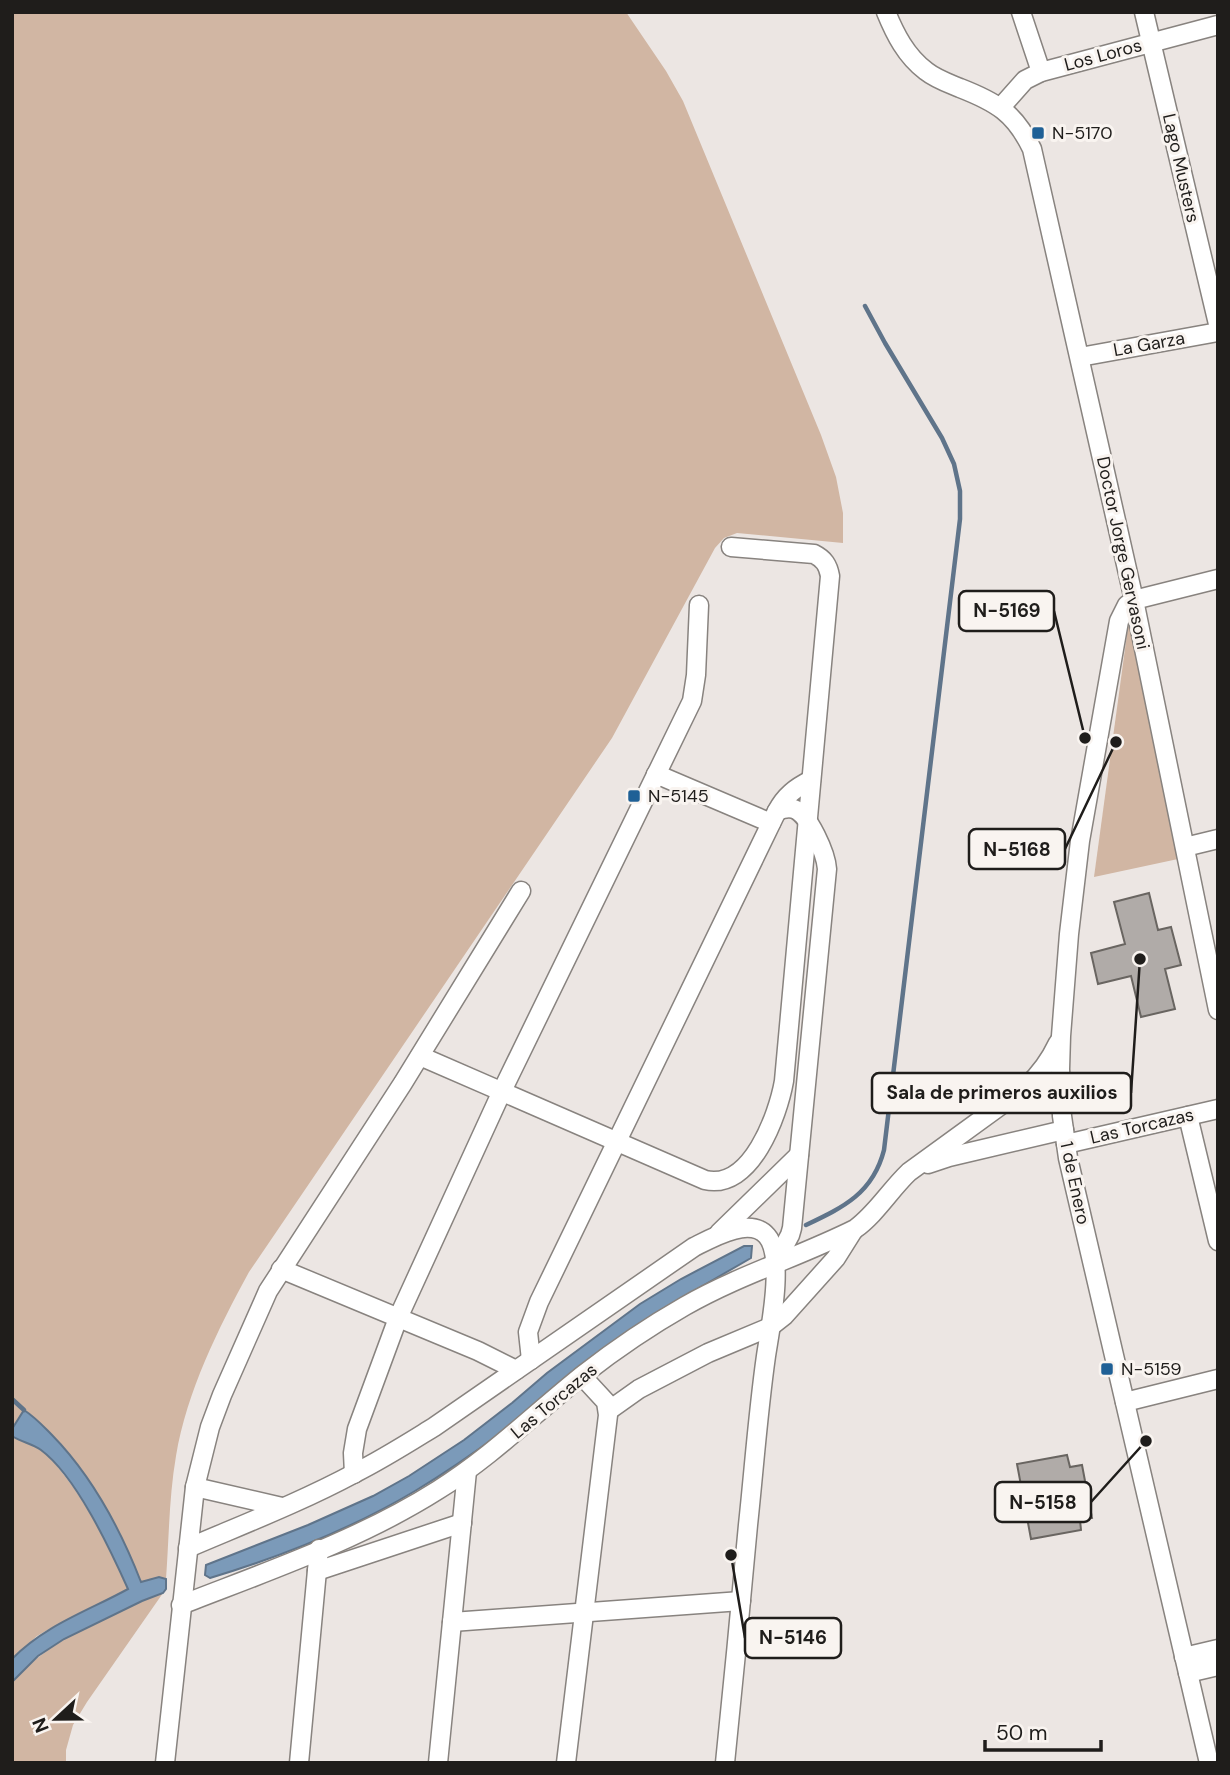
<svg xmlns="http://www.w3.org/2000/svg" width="1230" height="1775" font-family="'DM Sans',sans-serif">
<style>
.green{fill:#d1b6a3}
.water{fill:#7b9ab9;stroke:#5f748a;stroke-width:2}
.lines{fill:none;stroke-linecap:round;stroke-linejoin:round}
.stream{stroke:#5f748a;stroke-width:4.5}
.building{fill:#b0aba8;stroke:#696561;stroke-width:2}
.street-casing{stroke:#88837f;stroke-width:21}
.street{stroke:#fff;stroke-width:18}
.poi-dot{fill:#1f6096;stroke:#f9f4f0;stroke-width:2.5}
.labels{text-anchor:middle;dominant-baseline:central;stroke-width:6;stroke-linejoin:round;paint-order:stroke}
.street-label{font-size:18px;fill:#1f1d1b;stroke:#f9f4f0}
.poi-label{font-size:18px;fill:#1f1d1b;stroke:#f9f4f0;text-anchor:start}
.leader{fill:none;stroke:#1f1d1b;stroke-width:2.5}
.callout-dot{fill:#1f1d1b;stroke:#f9f4f0;stroke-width:2.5}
.callout{fill:#f9f4f0;stroke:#1f1d1b;stroke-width:2.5}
.callout-label{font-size:19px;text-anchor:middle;font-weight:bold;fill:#1f1d1b}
</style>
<rect width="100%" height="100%" fill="#ece6e3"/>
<g class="green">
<path d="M12,12h614l40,59 17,30 138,334 15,42 7,36v30l-106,-10 -13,5 -9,10 -103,190 -363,534c-31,57 -62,119 -73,184 -7,40 -7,83 -10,123l-7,-2 -18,6c-21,-56 -50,-108 -92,-151l-37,-3z"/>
<polygon points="1133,622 1178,859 1094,877 1128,627"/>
<path d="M12,1436c9,6 21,8 29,14 9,7 16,16 23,25 27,34 46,75 64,115l-77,38 -14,8 -25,23z"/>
<path d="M163,1593l-76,109 -14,23 -7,25v13h-54v-81c33,-35 58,-47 100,-67 17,-8 33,-16 51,-22z"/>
</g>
<g class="water">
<path d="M744,1246h8l-1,12 -78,45 -30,19c-74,57 -147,121 -228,169 -64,38 -135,66 -205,87l-5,-3 1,-10 102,-40 65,-29 36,-20 55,-36 48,-37 35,-30 93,-69 41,-25z"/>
<path d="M24,1410c12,8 18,15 28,25 41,42 68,93 89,147l18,-5 7,2v10l-3,4 -21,8 -78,38 -26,17 -26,26v-23c33,-34 76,-48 116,-70 -18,-40 -52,-113 -87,-139 -8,-6 -20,-8 -29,-14v-7z"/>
</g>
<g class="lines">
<g class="stream">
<path d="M806,1225c38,-18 67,-32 78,-75l76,-631v-28l-6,-27 -12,-26 -57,-95 -20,-37"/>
<polyline points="12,1399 24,1410"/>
</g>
</g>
<g class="building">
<polygon points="1149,893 1158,930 1171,927 1181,965 1165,969 1175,1009 1141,1017 1131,976 1098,984 1091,953 1125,944 1114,902"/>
<polygon points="1067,1455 1070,1467 1082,1465 1092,1518 1080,1520 1081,1530 1031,1539 1017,1464"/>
</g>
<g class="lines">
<g class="street-casing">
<g id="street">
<path d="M886,12c9,22 20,44 40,59 10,8 22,12 34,17 36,14 55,25 72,61l102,451 84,410"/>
<polyline points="1021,12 1041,72"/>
<polyline points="1144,12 1218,324"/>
<polyline points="1001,107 1025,80 1041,72 1218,25"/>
<polyline points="1080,357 1218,332"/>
<polyline points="656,774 771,823"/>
<polyline points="1185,847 1218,839"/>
<path d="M420,1056l285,124c46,11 73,-65 79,-99l46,-505c-2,-11 -6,-17 -16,-22l-83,-7"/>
<polyline points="1188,1116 1218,1241"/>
<polyline points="1066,1144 1218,1109"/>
<polyline points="928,1164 949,1157 1064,1130"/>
<polyline points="719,1233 799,1155"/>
<path d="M775,1263l15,-28 2,-7 35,-359c-1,-15 -18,-55 -33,-60 -6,-2 -12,0 -17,2"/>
<polyline points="281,1269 478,1351 516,1370"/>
<path d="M531,1360l-3,-28 11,-30 238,-491c8,-15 18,-23 34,-31"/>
<polyline points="1125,1402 1218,1379"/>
<polyline points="608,1411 639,1389 708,1353 770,1327 784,1316 836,1258 853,1231"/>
<polyline points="354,1474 353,1453 357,1429 398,1318 502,1091 692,701 696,675 699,605"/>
<polyline points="195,1487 282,1507"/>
<path d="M188,1548c56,-24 113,-46 167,-75 28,-14 53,-30 79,-46l260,-180c18,-9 56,-31 73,-11 18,21 3,93 -1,120 -8,56 -12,113 -18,169 -7,79 -15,159 -23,238"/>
<polyline points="317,1571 462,1523"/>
<path d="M181,1605c87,-34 178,-65 257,-115 53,-33 97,-77 146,-116 32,-25 66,-48 101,-68 54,-31 114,-49 170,-77 21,-15 35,-39 54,-57l117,-85c14,-13 24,-27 32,-44"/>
<polyline points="452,1622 741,1601"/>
<polyline points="1184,1657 1218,1649"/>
<polyline points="1188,1673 1218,1666"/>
<polyline points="165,1763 195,1487 210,1427 222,1395 268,1291 403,1083 521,891"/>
<polyline points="299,1763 319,1549"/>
<polyline points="438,1763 467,1471"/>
<polyline points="566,1763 608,1415 606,1402 582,1376"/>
<polyline points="1209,1763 1068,1158 1062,1116 1060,1069 1061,1036 1069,934 1080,841 1119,621 1127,605 1134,600 1218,579"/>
</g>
</g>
<use href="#street" class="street"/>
</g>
<g class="poi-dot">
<rect x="1031" y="126" width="14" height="14" rx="3.5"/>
<rect x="627" y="789" width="14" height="14" rx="3.5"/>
<rect x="1100" y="1362" width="14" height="14" rx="3.5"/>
</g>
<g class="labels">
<g class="street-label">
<text transform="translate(1103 55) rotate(-15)">Los Loros</text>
<text transform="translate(1181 168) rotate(77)">Lago Musters</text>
<text transform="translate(1149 344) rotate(-10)">La Garza</text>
<text transform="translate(1123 553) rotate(78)">Doctor Jorge Gervasoni</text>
<text transform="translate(1142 1126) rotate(-13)">Las Torcazas</text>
<text transform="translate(1075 1183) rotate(78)">1 de Enero</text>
<text transform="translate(554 1401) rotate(-40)">Las Torcazas</text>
</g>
<g class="poi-label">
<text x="1052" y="133">N-5170</text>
<text x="648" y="796">N-5145</text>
<text x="1121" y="1369">N-5159</text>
</g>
</g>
<path class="leader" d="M1085 738L1054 611M1116 742L1065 849M1140 959L1131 1093M1146 1441L1091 1502M731 1555L745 1638"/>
<g class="callout-dot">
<circle cx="1085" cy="738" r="7"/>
<circle cx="1116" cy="742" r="7"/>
<circle cx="1140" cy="959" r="7"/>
<circle cx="1146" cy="1441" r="7"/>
<circle cx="731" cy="1555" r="7"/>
</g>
<g class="callout">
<rect x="959" y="591" width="95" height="40" rx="7"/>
<rect x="969" y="829" width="96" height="40" rx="7"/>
<rect x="872" y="1073" width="259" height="40" rx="7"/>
<rect x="995" y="1482" width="96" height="40" rx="7"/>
<rect x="745" y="1618" width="96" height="40" rx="7"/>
</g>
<g class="callout-label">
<text x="1007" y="617">N-5169</text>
<text x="1017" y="856">N-5168</text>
<text x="1002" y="1099">Sala de primeros auxilios</text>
<text x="1043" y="1509">N-5158</text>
<text x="793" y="1644">N-5146</text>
</g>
<rect width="1230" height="1775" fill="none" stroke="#1f1d1b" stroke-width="28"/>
<g transform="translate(56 1719) rotate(248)" stroke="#f9f4f0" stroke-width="5" paint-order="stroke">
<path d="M0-5L12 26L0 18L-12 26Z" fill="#1f1d1b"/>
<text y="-10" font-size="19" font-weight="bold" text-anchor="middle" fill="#1f1d1b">N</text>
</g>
<path d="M985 1740v10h116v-10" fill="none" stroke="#1f1d1b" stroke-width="3.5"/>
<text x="996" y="1740" font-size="21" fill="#1f1d1b" stroke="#f9f4f0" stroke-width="5" paint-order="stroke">50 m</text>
</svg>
